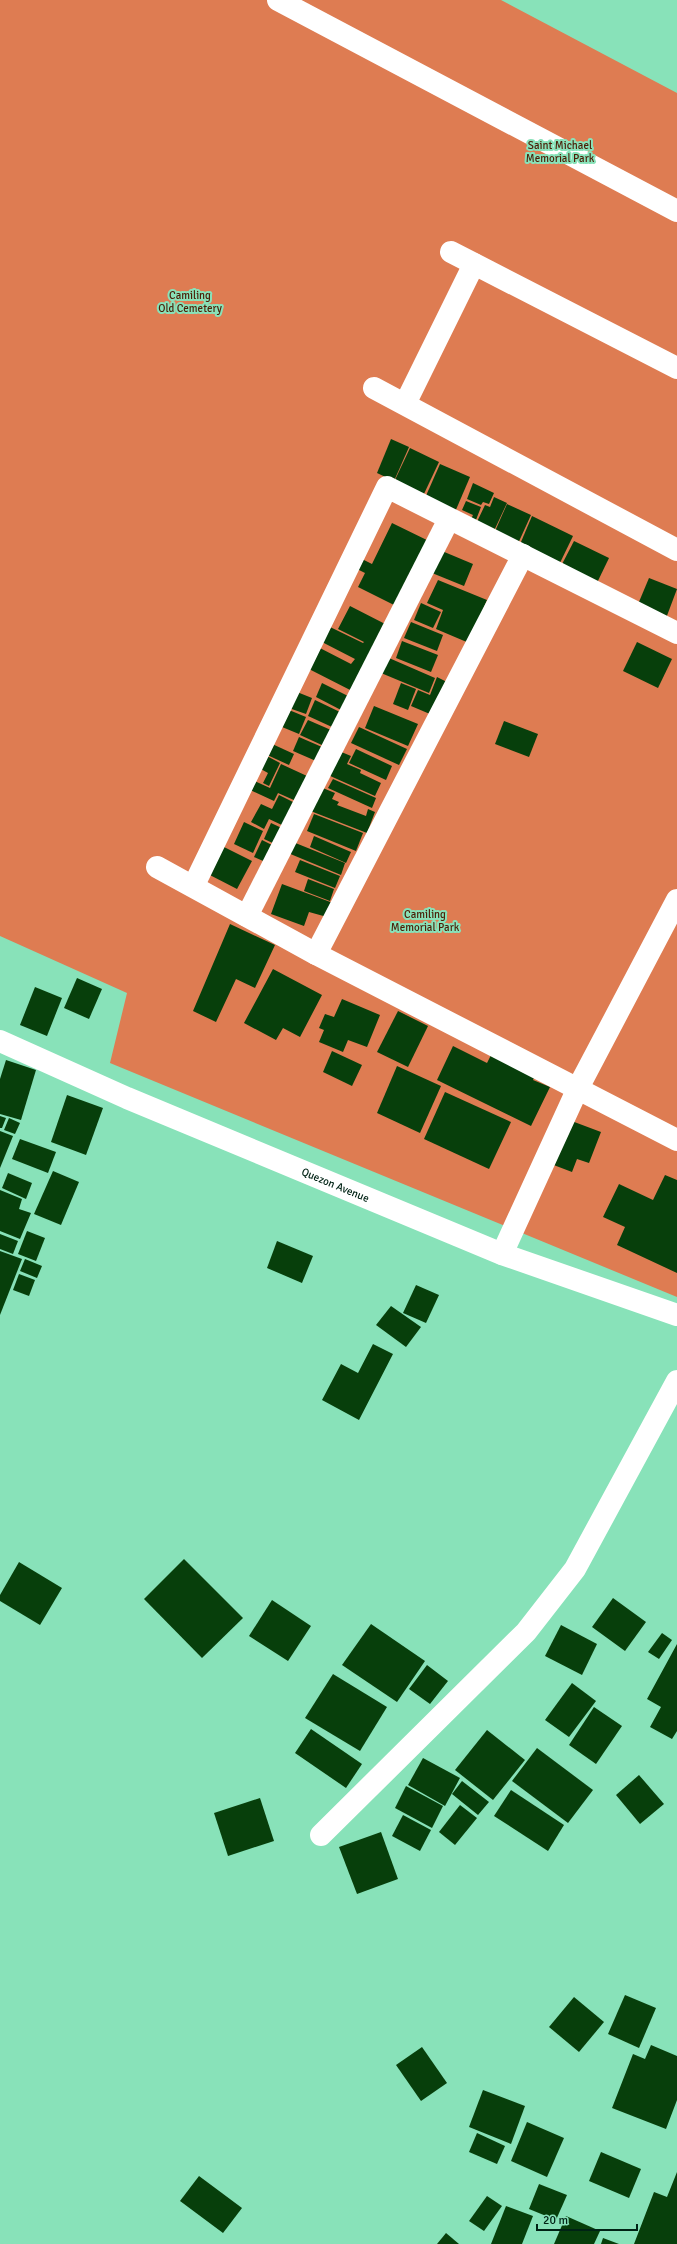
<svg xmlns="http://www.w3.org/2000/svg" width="677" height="2244" font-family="Signika,sans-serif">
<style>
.green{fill:#de7c52}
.building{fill:#073f0b}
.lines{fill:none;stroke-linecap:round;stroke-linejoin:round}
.minor{stroke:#fff;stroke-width:22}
.labels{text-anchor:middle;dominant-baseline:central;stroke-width:4;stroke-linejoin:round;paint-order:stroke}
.park-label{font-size:11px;fill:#4b1d06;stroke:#88e2b9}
.street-label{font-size:11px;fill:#002315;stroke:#88e2b9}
</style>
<rect width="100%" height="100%" fill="#88e2b9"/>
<polygon class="green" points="0,0 501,0 677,93 677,1297 110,1063 127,993 0,936"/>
<g class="building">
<polygon points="391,439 409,447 394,481 377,473"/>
<polygon points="410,448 439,462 423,496 394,482"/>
<polygon points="440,464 470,477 455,512 425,498"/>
<polygon points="473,483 494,493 489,504 483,502 481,505 467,499"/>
<polygon points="494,497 507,503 493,533 475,526 485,505 490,507"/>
<polygon points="466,501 481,507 474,525 469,523 473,515 462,510"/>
<polygon points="507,504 531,515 516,548 492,538"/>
<polygon points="532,516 573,536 558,567 518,549"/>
<polygon points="392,523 435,544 402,609 358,587 365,573 355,568 360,558 372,564"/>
<polygon points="574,541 609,558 595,587 559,570"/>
<polygon points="442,551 473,564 464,586 432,573"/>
<polygon points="649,578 677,589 665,621 636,609"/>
<polygon points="438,580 487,600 469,643 436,629 443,610 427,603"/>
<polygon points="421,603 441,612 433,628 414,620"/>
<polygon points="350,606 391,627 358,694 305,667 316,646 351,664 355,659 320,641 328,626 363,643 364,642 338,629"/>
<polygon points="411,622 443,635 437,651 404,638"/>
<polygon points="402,641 438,655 431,672 396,658"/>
<polygon points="637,642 672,659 658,688 623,671"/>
<polygon points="389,658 435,678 429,693 381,673"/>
<polygon points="437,677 451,684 437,717 411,706 418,690 430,695"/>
<polygon points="322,683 348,696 341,710 316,697"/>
<polygon points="401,683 416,689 408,710 393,704"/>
<polygon points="292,690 312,698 306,714 286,707"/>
<polygon points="315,700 340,712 332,727 308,716"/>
<polygon points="374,706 418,724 408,746 365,728"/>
<polygon points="289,710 306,717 299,734 282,727"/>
<polygon points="308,720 331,730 324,746 300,735"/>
<polygon points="504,721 538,734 529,757 495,744"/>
<polygon points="359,727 407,749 399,765 351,743"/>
<polygon points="299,737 322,747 316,761 293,751"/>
<polygon points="270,743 294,754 289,765 265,754"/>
<polygon points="356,749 392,766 386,780 349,763"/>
<polygon points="339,751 351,756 347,764 361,770 360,773 381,783 375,796 328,775"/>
<polygon points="265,755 280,763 269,786 263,783 268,773 259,768"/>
<polygon points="281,764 307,776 296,801 278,793 274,801 246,788 250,779 270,788"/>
<polygon points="333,779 376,798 372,808 328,788"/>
<polygon points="318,786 335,793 332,799 339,802 337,805 366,816 368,809 375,812 367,833 308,810"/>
<polygon points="279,795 295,803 284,826 269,819 264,829 251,822 261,804 272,809"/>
<polygon points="314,814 363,833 356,851 307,831"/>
<polygon points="244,822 263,831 253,853 234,844"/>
<polygon points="271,823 286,830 279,846 264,839"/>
<polygon points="314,836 351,852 346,863 310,847"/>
<polygon points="262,840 278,848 270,864 254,857"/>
<polygon points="293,842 345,863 341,875 288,853"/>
<polygon points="218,844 252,861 237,889 204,872"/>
<polygon points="300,860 340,876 335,888 295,872"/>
<polygon points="308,879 334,889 330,901 304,891"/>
<polygon points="282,884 333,903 327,917 309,912 304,926 271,914"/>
<polygon points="230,924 275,945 255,988 236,979 216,1022 193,1011"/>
<polygon points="273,969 322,995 300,1037 283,1028 276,1040 244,1023"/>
<polygon points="77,978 102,989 89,1019 64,1008"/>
<polygon points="35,987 62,998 47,1036 20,1025"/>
<polygon points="342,999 380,1015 367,1047 348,1040 343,1052 319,1042 324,1030 319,1028 325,1014 334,1017"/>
<polygon points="398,1011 428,1026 408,1067 377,1052"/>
<polygon points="453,1046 487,1063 494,1049 538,1070 533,1080 550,1087 531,1126 437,1080"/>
<polygon points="332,1051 362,1065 352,1086 323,1072"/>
<polygon points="6,1060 36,1070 21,1120 0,1114 0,1079"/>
<polygon points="397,1066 441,1086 420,1133 377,1113"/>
<polygon points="445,1092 511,1122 489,1169 424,1139"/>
<polygon points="67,1095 103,1108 86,1155 51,1142"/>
<polygon points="0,1116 6,1118 2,1128 0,1128"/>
<polygon points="9,1118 20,1123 15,1134 4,1130"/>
<polygon points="569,1120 601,1132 589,1163 577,1159 572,1172 551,1164"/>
<polygon points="0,1131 13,1136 0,1168"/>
<polygon points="20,1139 56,1152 48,1173 12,1159"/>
<polygon points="53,1171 79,1182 61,1225 34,1214"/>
<polygon points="8,1173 32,1183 26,1199 2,1188"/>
<polygon points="665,1175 677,1180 677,1273 617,1245 625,1227 603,1217 619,1184 653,1200"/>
<polygon points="0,1190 22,1199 19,1209 31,1213 20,1239 0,1231"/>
<polygon points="27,1231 45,1238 36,1261 18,1254"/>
<polygon points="0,1234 18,1241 13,1254 0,1249"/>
<polygon points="277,1241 313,1256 302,1283 267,1268"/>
<polygon points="0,1251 22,1259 0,1315"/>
<polygon points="25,1259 42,1266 37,1278 20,1271"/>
<polygon points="19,1274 35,1280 29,1296 13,1290"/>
<polygon points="416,1285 439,1295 426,1323 403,1313"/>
<polygon points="391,1306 421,1327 406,1347 376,1325"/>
<polygon points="373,1344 393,1354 359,1420 322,1400 341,1364 358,1373"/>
<polygon points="184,1559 243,1618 202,1658 144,1599"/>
<polygon points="19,1562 62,1588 40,1625 0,1601 0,1595"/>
<polygon points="613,1598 646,1622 625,1651 592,1627"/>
<polygon points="272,1600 311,1626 288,1661 249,1636"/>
<polygon points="371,1624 425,1661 397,1702 342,1665"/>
<polygon points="561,1625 597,1644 582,1675 545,1656"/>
<polygon points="662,1633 672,1640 659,1659 648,1652"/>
<polygon points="677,1644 677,1731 672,1739 650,1727 661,1707 647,1699"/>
<polygon points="427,1665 448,1681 430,1704 409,1689"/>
<polygon points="333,1674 387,1707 360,1751 305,1718"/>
<polygon points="572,1683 596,1701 569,1737 545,1720"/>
<polygon points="594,1707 622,1726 596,1764 569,1745"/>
<polygon points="311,1729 362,1764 346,1788 295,1753"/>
<polygon points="487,1730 525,1760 493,1800 455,1770"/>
<polygon points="537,1748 593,1790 568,1823 512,1781"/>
<polygon points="423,1758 460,1778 445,1806 408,1785"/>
<polygon points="639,1775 664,1804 640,1824 616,1795"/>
<polygon points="462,1781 489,1802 478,1815 452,1794"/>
<polygon points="406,1786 443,1806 432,1828 395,1808"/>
<polygon points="511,1790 564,1825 548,1851 494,1816"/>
<polygon points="260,1798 274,1841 228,1856 214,1813"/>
<polygon points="460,1805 477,1818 455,1845 439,1832"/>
<polygon points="403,1815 431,1830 420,1851 392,1836"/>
<polygon points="381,1832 398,1879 357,1894 339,1847"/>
<polygon points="625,1995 656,2008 639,2048 608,2034"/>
<polygon points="574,1997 604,2022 579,2052 549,2027"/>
<polygon points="651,2045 677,2056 677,2100 666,2129 612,2108 633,2054 645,2059"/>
<polygon points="422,2047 447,2083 421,2101 396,2065"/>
<polygon points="483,2090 525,2106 511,2144 469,2127"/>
<polygon points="527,2122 564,2138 547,2177 511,2161"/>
<polygon points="477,2133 505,2146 497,2164 469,2152"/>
<polygon points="601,2152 641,2169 629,2198 589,2181"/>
<polygon points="677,2172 677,2244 634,2244 654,2192 667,2197"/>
<polygon points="199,2176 242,2208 223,2233 180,2201"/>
<polygon points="539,2184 567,2195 556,2220 529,2209"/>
<polygon points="487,2196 502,2206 484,2231 469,2221"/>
<polygon points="506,2206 533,2216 522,2244 491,2244"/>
<polygon points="566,2216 600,2231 594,2244 554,2244"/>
<polygon points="446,2233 459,2244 437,2244"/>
<polygon points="603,2238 619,2244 601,2244"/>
</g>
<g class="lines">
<g class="minor">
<polyline points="278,0 677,211"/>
<polyline points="451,252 677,368"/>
<polyline points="374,388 677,550"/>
<polyline points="405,404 474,264"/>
<polyline points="157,867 316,954 677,1140"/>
<polyline points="194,885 387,487 677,633"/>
<polyline points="247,916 449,519"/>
<polyline points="316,954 523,555"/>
<path id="s1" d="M0,1041l127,57 375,156 175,61"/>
<polyline points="502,1254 578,1088 677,900"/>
<polyline points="321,1835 526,1632 575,1569 677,1381"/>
</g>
</g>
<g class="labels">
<g class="park-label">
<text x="560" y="145">Saint Michael<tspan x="560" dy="13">Memorial Park</tspan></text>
<text x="190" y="295">Camiling<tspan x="190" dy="13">Old Cemetery</tspan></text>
<text x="425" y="914">Camiling<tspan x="425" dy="13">Memorial Park</tspan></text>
</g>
<g class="street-label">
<text stroke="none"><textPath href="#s1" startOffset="365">Quezon Avenue</textPath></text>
</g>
</g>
<path d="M537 2224v6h100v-6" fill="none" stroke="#002315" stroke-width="2"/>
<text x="543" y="2224" font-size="12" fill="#002315" stroke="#88e2b9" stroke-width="3" paint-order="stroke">20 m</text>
</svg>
